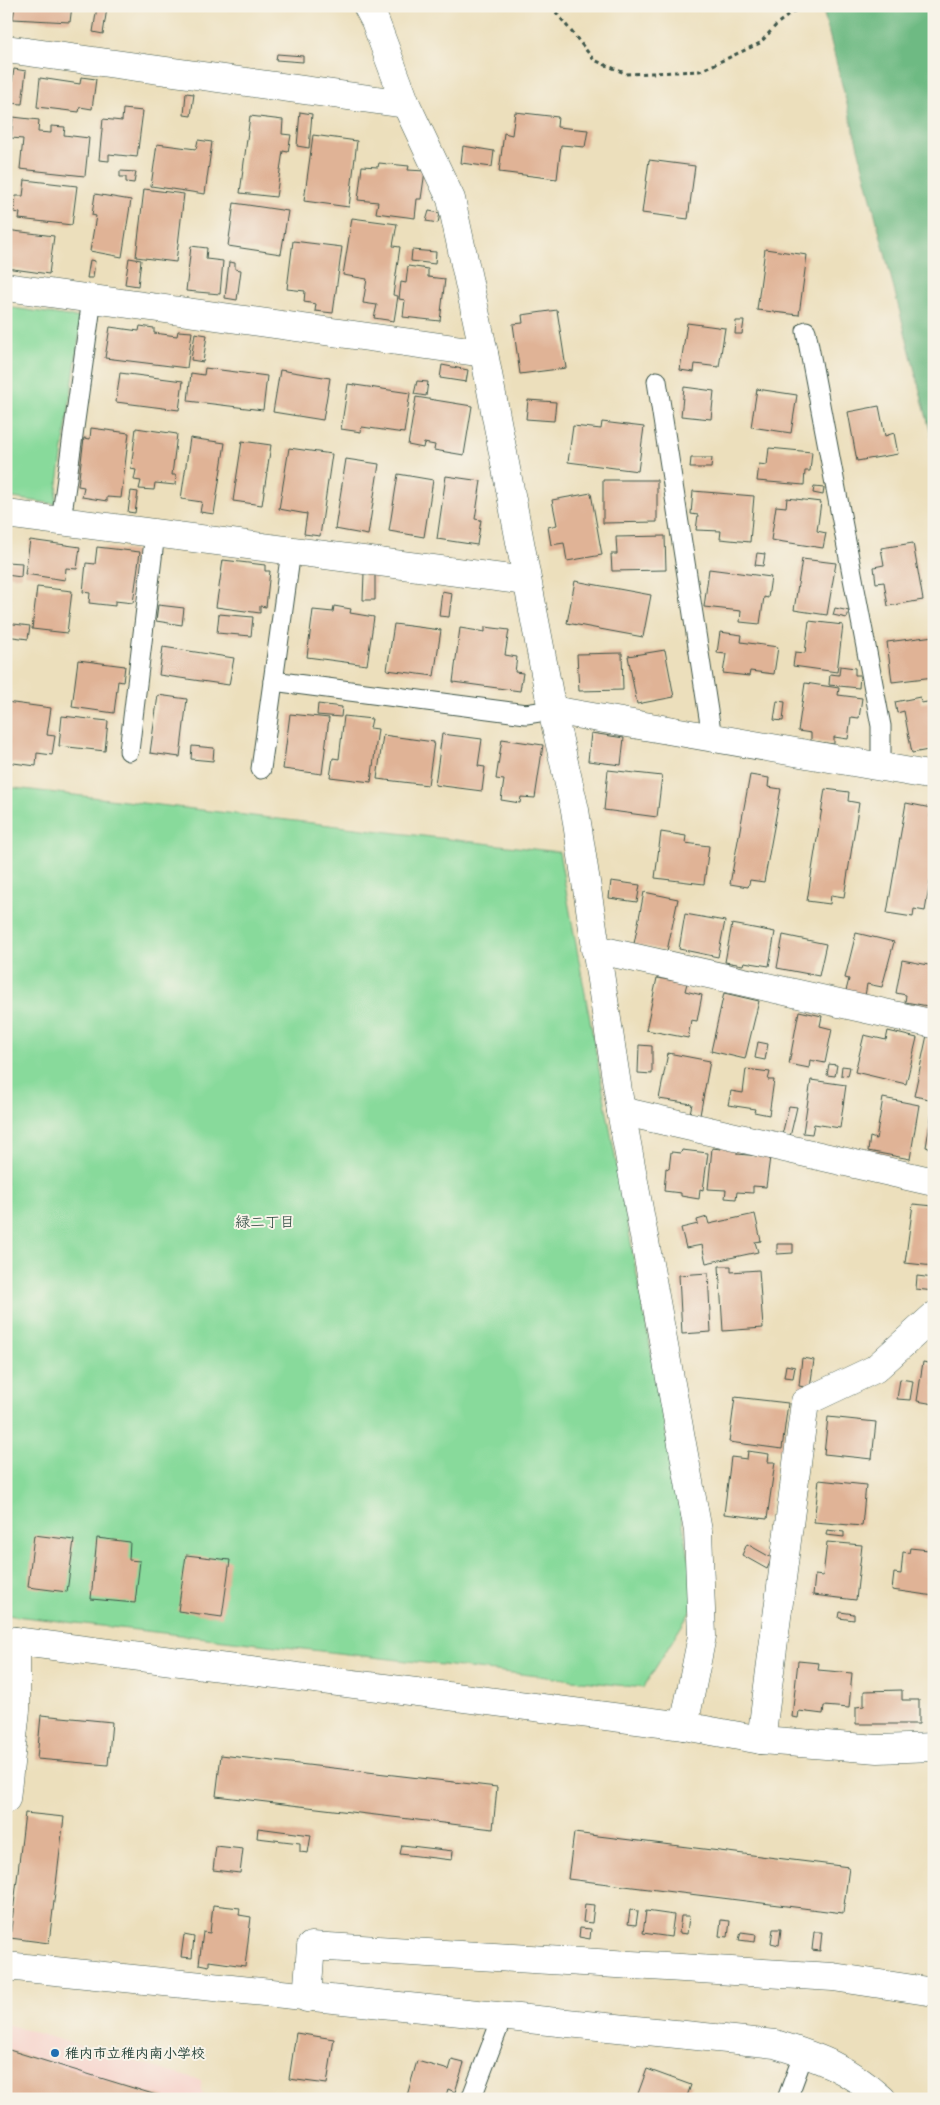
<svg xmlns="http://www.w3.org/2000/svg" width="940" height="2105" font-family="'Shantell Sans','Klee One',sans-serif">
<style>
.built{fill:#f7d0c9}
.green{fill:#88da9b;stroke:#548c68}
.forest{fill:#6eba83;stroke:#467c5c}
.building{fill:#e0b396}
.lines{fill:none;stroke-linecap:round;stroke-linejoin:round}
.lane-casing{stroke:#3e5548;stroke-width:21}
.street-casing{stroke:#3e5548;stroke-width:29}
.path{stroke:#3e5548;stroke-width:3;stroke-dasharray:4 4;stroke-linecap:butt}
.lane{stroke:#fff;stroke-width:19}
.street{stroke:#fff;stroke-width:28}
.poi-dot{fill:#1f6fb2;stroke:#f7f3e8;stroke-width:2}
.labels{text-anchor:middle;dominant-baseline:central;stroke-width:4;stroke-linejoin:round;paint-order:stroke}
.poi-label{font-size:14px;font-weight:bold;fill:#1f3d34;stroke:#f7f3e8;text-anchor:start}
.neighbourhood-label{font-size:15px;fill:#1f3d34;stroke:#f7f3e8}
</style>
<rect width="100%" height="100%" fill="#f7f3e8"/>
<filter id="ink" filterUnits="userSpaceOnUse"><feTurbulence type="fractalNoise" baseFrequency=".02" numOctaves="2"/><feDisplacementMap in="SourceGraphic" scale="10" xChannelSelector="R" yChannelSelector="G"/><feConvolveMatrix kernelMatrix="1 2 1 2 8 2 1 2 1" color-interpolation-filters="sRGB"/></filter>
<filter id="wash" filterUnits="userSpaceOnUse"><feTurbulence type="fractalNoise" baseFrequency=".0096" numOctaves="4" result="noise"/><feDisplacementMap in="SourceGraphic" scale="20" xChannelSelector="R" yChannelSelector="G"/><feGaussianBlur stdDeviation="1.12" result="paint"/><feColorMatrix in="noise" values="0 0 0 0 0 0 0 0 0 0 0 0 0 0 0 0 0 1.4 0 .05"/><feComposite in="paint" operator="in"/></filter>
<g filter="url(#wash)">
<rect width="100%" height="100%" fill="#ecdfbc"/>
<polygon class="built" points="6,2024 201,2081 203,2099 6,2099"/>
<g class="green">
<polygon points="6,307 82,318 55,504 6,497"/>
<polygon points="6,787 559,852 697,1601 643,1688 6,1615"/>
</g>
<polygon class="forest" points="822,6 934,6 934,446"/>
<g id="blocks">
<g class="building">
<polygon points="6,6 10,6 8,18 6,17"/>
<polygon points="15,6 72,6 70,22 13,19"/>
<polygon points="97,7 107,8 103,34 93,32"/>
<polygon points="277,54 303,56 303,62 276,60"/>
<polygon points="14,69 26,71 22,104 9,103"/>
<polygon points="81,77 96,79 92,109 80,107 79,112 37,107 40,78 80,84"/>
<polygon points="186,93 194,94 191,116 184,115"/>
<polygon points="123,109 143,111 137,157 109,154 109,161 99,160 103,119 122,121"/>
<polygon points="300,112 312,114 309,148 297,146"/>
<polygon points="515,112 558,117 557,127 588,130 585,147 561,145 557,179 499,172 504,133 512,135"/>
<polygon points="250,116 283,120 282,134 291,135 288,152 283,151 276,197 240,193"/>
<polygon points="13,117 39,120 38,132 51,133 51,126 65,127 64,135 89,138 85,176 20,169 23,139 11,138"/>
<polygon points="313,135 357,141 349,207 304,201"/>
<polygon points="198,140 212,142 205,194 151,186 157,144 196,149"/>
<polygon points="463,146 494,151 492,167 461,163"/>
<polygon points="649,160 695,166 688,219 642,213"/>
<polygon points="379,163 409,166 408,170 425,171 421,199 417,199 415,218 376,213 378,202 358,200 362,166 378,167"/>
<polygon points="120,171 136,172 134,183 126,182 126,177 120,177"/>
<polygon points="25,180 77,186 72,225 19,219 20,213 14,212 16,196 23,196"/>
<polygon points="144,189 184,194 176,262 136,257"/>
<polygon points="95,194 131,200 122,257 90,251 96,216 92,215"/>
<polygon points="234,203 288,211 281,254 228,246"/>
<polygon points="429,211 440,213 438,223 426,221"/>
<polygon points="352,218 397,224 393,246 400,247 393,295 398,296 394,321 374,318 377,305 363,303 367,279 343,275"/>
<polygon points="6,230 54,236 49,274 6,268"/>
<polygon points="293,241 342,247 333,313 315,311 316,304 304,302 305,291 287,289"/>
<polygon points="191,246 207,248 206,259 223,261 220,294 186,291"/>
<polygon points="765,249 807,255 799,315 757,310"/>
<polygon points="412,250 436,252 435,264 411,261"/>
<polygon points="129,258 141,260 138,286 125,284"/>
<polygon points="90,260 95,261 93,278 87,278"/>
<polygon points="229,262 235,263 235,269 241,270 237,300 225,298"/>
<polygon points="408,266 428,269 428,277 445,279 440,321 403,317 405,300 399,299 401,282 406,283"/>
<polygon points="557,310 566,368 520,374 513,324 523,323 522,315"/>
<polygon points="736,321 744,321 742,334 735,334"/>
<polygon points="687,323 725,328 719,367 695,364 694,372 680,370"/>
<polygon points="140,326 154,328 154,333 177,336 178,331 192,332 187,368 105,358 110,327 139,331"/>
<polygon points="195,333 207,335 203,362 191,360"/>
<polygon points="442,365 468,370 466,382 440,378"/>
<polygon points="205,368 267,376 263,410 188,401 191,373 204,375"/>
<polygon points="280,370 330,378 323,420 273,412"/>
<polygon points="120,373 183,381 179,410 116,402"/>
<polygon points="417,381 428,382 426,396 414,394"/>
<polygon points="348,384 410,393 404,433 362,427 361,432 341,429"/>
<polygon points="684,387 714,391 711,419 681,416"/>
<polygon points="757,389 797,395 791,433 751,427"/>
<polygon points="416,397 472,406 464,455 434,450 435,445 424,443 423,448 408,445"/>
<polygon points="528,400 556,402 554,421 526,419"/>
<polygon points="879,406 885,436 894,433 898,454 857,461 848,412"/>
<polygon points="602,422 644,427 638,471 568,462 573,426 601,429"/>
<polygon points="91,428 129,433 121,498 107,497 107,501 82,497 84,487 78,486 84,438 90,439"/>
<polygon points="136,428 177,434 172,475 176,475 175,485 155,483 154,490 139,489 141,481 134,480 136,470 131,469"/>
<polygon points="190,438 225,443 214,514 200,512 202,502 181,499"/>
<polygon points="242,441 271,445 262,505 233,501"/>
<polygon points="289,448 332,454 320,536 304,534 307,514 279,509"/>
<polygon points="769,448 812,452 810,471 805,471 804,485 757,481 759,464 767,465"/>
<polygon points="691,458 712,458 711,468 690,468"/>
<polygon points="346,459 379,464 368,535 335,529"/>
<polygon points="398,474 433,480 424,537 389,531"/>
<polygon points="446,476 481,481 475,519 481,520 477,545 437,539"/>
<polygon points="603,480 657,480 657,522 603,523"/>
<polygon points="814,487 824,488 823,495 813,493"/>
<polygon points="131,491 138,492 135,513 128,512"/>
<polygon points="693,491 754,496 750,542 720,539 721,531 696,530 698,515 691,514"/>
<polygon points="591,493 602,555 567,561 564,543 551,545 548,527 557,525 552,500"/>
<polygon points="787,498 821,502 817,531 826,533 823,548 771,540 776,506 786,507"/>
<polygon points="665,536 666,570 612,571 611,554 617,554 616,537"/>
<polygon points="30,540 80,547 77,569 66,568 65,580 25,574"/>
<polygon points="913,543 923,600 888,606 884,582 876,583 874,567 884,565 881,548"/>
<polygon points="97,547 140,552 133,603 115,601 115,606 89,603 90,593 83,592 86,563 95,564"/>
<polygon points="757,553 765,554 763,566 755,565"/>
<polygon points="802,559 836,563 827,615 794,610"/>
<polygon points="223,560 265,565 265,571 270,571 266,607 260,606 260,613 216,607"/>
<polygon points="6,562 22,563 21,577 6,575"/>
<polygon points="709,569 771,577 768,598 764,597 760,624 740,622 741,611 704,607"/>
<polygon points="364,573 375,574 375,600 363,600"/>
<polygon points="575,581 651,595 643,637 567,623"/>
<polygon points="37,587 72,591 67,633 32,629"/>
<polygon points="442,591 452,593 449,617 439,616"/>
<polygon points="158,605 184,608 182,625 156,621"/>
<polygon points="334,606 351,609 350,613 374,617 367,665 307,657 313,610 333,612"/>
<polygon points="835,608 849,611 847,618 833,615"/>
<polygon points="219,614 253,617 251,636 217,633"/>
<polygon points="809,621 843,625 837,672 793,666 795,652 805,653"/>
<polygon points="6,623 30,626 28,639 6,636"/>
<polygon points="394,624 441,630 434,676 387,670"/>
<polygon points="485,627 509,630 505,655 517,657 515,672 523,673 520,691 453,682 460,628 485,632"/>
<polygon points="720,632 742,635 741,642 778,647 774,674 750,671 749,676 723,673 726,654 717,653"/>
<polygon points="934,636 934,677 892,682 887,642"/>
<polygon points="163,647 234,658 229,685 159,675"/>
<polygon points="665,650 674,697 637,704 628,656"/>
<polygon points="622,653 623,690 579,691 577,654"/>
<polygon points="78,660 125,666 123,682 118,681 114,713 72,707"/>
<polygon points="840,666 855,668 855,675 860,675 859,688 829,685 830,674 839,675"/>
<polygon points="805,683 839,688 838,695 862,698 859,718 851,717 848,739 834,737 834,744 811,741 811,733 798,731"/>
<polygon points="158,695 187,699 180,757 150,753"/>
<polygon points="920,697 921,703 934,701 934,749 912,753 904,711 897,713 895,702"/>
<polygon points="777,701 785,702 783,721 774,720"/>
<polygon points="6,702 51,708 47,735 55,736 52,755 37,753 36,766 6,762"/>
<polygon points="318,704 342,707 341,717 317,715"/>
<polygon points="290,714 329,718 322,774 283,769"/>
<polygon points="62,716 108,721 105,751 59,746"/>
<polygon points="344,716 372,719 370,728 378,729 371,782 330,777 333,758 339,759"/>
<polygon points="591,733 624,738 621,765 588,761"/>
<polygon points="442,734 482,739 478,766 485,767 482,791 435,785"/>
<polygon points="383,735 434,742 428,785 377,779"/>
<polygon points="502,739 543,745 535,798 521,797 520,803 501,800 504,780 496,779"/>
<polygon points="192,746 214,748 213,761 191,759"/>
<polygon points="608,770 662,776 657,817 604,810"/>
<polygon points="750,775 769,778 768,787 781,789 764,882 750,880 748,887 730,884"/>
<polygon points="825,789 849,792 848,801 859,803 844,897 831,895 830,904 807,901"/>
<polygon points="906,803 931,808 930,817 934,818 934,859 925,911 914,909 913,917 887,913"/>
<polygon points="661,832 686,836 685,843 709,846 704,884 655,878"/>
<polygon points="611,881 640,885 637,902 609,898"/>
<polygon points="644,892 678,899 667,951 634,944"/>
<polygon points="685,914 725,921 718,957 679,949"/>
<polygon points="732,924 775,932 769,966 744,962 743,965 725,962"/>
<polygon points="856,933 894,942 882,987 867,984 865,996 846,991 849,979 845,978"/>
<polygon points="783,935 826,944 819,976 777,968"/>
<polygon points="902,960 934,966 934,1007 905,1002 906,995 896,993"/>
<polygon points="657,978 687,983 685,991 702,995 697,1021 691,1020 688,1038 646,1030"/>
<polygon points="724,993 759,1001 745,1059 711,1051"/>
<polygon points="799,1011 822,1016 820,1026 832,1029 825,1063 810,1060 809,1068 789,1064"/>
<polygon points="888,1031 917,1038 906,1084 855,1072 864,1035 886,1040"/>
<polygon points="927,1035 934,1036 934,1100 914,1096"/>
<polygon points="758,1042 768,1044 765,1060 755,1058"/>
<polygon points="639,1045 652,1046 652,1074 638,1073"/>
<polygon points="668,1053 710,1061 700,1115 690,1113 692,1104 659,1099"/>
<polygon points="829,1064 837,1065 835,1076 827,1075"/>
<polygon points="842,1066 850,1067 848,1076 841,1075"/>
<polygon points="746,1069 770,1072 768,1080 774,1080 769,1115 754,1112 755,1109 728,1105 731,1091 743,1093"/>
<polygon points="811,1080 846,1085 840,1128 814,1124 812,1134 803,1133"/>
<polygon points="883,1098 919,1105 910,1159 868,1151 870,1137 876,1139"/>
<polygon points="789,1106 797,1107 790,1137 782,1135"/>
<polygon points="932,1111 934,1111 934,1149 926,1147"/>
<polygon points="721,1147 737,1148 737,1154 770,1157 766,1187 753,1186 753,1193 737,1192 736,1199 725,1198 726,1190 708,1189 712,1148 721,1149"/>
<polygon points="682,1150 708,1153 703,1190 700,1189 699,1199 681,1196 681,1193 664,1191 666,1168 669,1169 671,1152 681,1153"/>
<polygon points="913,1204 934,1206 934,1266 905,1263"/>
<polygon points="755,1214 761,1241 755,1242 758,1252 706,1263 702,1245 686,1248 681,1228 698,1224 697,1220 707,1217 709,1224"/>
<polygon points="777,1244 793,1244 793,1253 777,1254"/>
<polygon points="719,1266 731,1266 731,1272 759,1270 763,1328 723,1331"/>
<polygon points="708,1273 711,1332 682,1334 679,1275"/>
<polygon points="917,1276 934,1278 934,1291 916,1289"/>
<polygon points="802,1358 814,1360 810,1388 799,1386"/>
<polygon points="923,1362 934,1364 934,1404 917,1401"/>
<polygon points="786,1365 795,1367 793,1378 784,1377"/>
<polygon points="900,1379 913,1381 910,1400 897,1399"/>
<polygon points="735,1397 788,1403 782,1449 729,1442"/>
<polygon points="828,1417 876,1422 872,1459 824,1454"/>
<polygon points="748,1451 769,1454 768,1462 775,1462 767,1519 724,1514 731,1457 747,1459"/>
<polygon points="819,1480 866,1485 862,1526 814,1522"/>
<polygon points="827,1530 844,1532 844,1537 826,1535"/>
<polygon points="34,1535 74,1540 67,1592 28,1587"/>
<polygon points="97,1538 130,1542 129,1560 140,1561 135,1603 91,1599"/>
<polygon points="827,1542 862,1545 856,1600 813,1595 815,1575 823,1576"/>
<polygon points="747,1544 772,1558 767,1569 742,1555"/>
<polygon points="910,1548 929,1550 928,1555 934,1556 934,1596 892,1590 894,1573 901,1574 903,1552 909,1553"/>
<polygon points="186,1555 230,1560 222,1617 178,1611"/>
<polygon points="840,1612 854,1614 854,1620 839,1618"/>
<polygon points="798,1661 819,1663 818,1670 852,1673 849,1708 824,1706 823,1714 799,1711 798,1718 792,1717"/>
<polygon points="902,1690 902,1700 919,1700 919,1724 856,1724 856,1707 864,1706 864,1691"/>
<polygon points="41,1715 112,1722 108,1765 37,1759"/>
<polygon points="221,1755 497,1787 493,1829 216,1796"/>
<polygon points="25,1813 64,1817 49,1943 10,1938"/>
<polygon points="258,1828 311,1835 308,1853 300,1852 300,1843 257,1838"/>
<polygon points="574,1833 849,1867 843,1913 568,1879"/>
<polygon points="402,1845 453,1851 452,1860 400,1854"/>
<polygon points="216,1846 243,1849 240,1873 213,1870"/>
<polygon points="585,1904 594,1905 592,1923 583,1922"/>
<polygon points="213,1905 240,1908 239,1915 251,1917 245,1966 209,1961 209,1966 199,1964 203,1932 210,1933"/>
<polygon points="630,1910 638,1911 636,1925 628,1924"/>
<polygon points="646,1911 674,1915 671,1937 643,1933"/>
<polygon points="681,1916 689,1916 687,1934 679,1933"/>
<polygon points="721,1920 730,1921 728,1937 719,1936"/>
<polygon points="580,1928 591,1929 590,1939 579,1937"/>
<polygon points="773,1929 781,1929 779,1945 771,1943"/>
<polygon points="741,1932 756,1934 755,1942 739,1940"/>
<polygon points="814,1932 822,1932 820,1951 812,1950"/>
<polygon points="184,1935 194,1937 192,1958 181,1957"/>
<polygon points="296,2033 334,2039 327,2084 289,2079"/>
<polygon points="6,2049 166,2098 166,2099 6,2099"/>
<polygon points="452,2060 464,2063 455,2092 448,2089 445,2099 406,2099 417,2061 449,2070"/>
<polygon points="647,2069 691,2085 686,2099 636,2099"/>
</g>
</g>
</g>
<g filter="url(#ink)">
<use href="#blocks" fill-opacity="0" stroke="#3e5548" stroke-width="1"/>
<g class="lines">
<g class="lane-casing">
<g id="lane">
<polyline points="806,331 881,726 881,767"/>
<polyline points="657,381 712,737"/>
<polyline points="61,521 92,299"/>
<polyline points="273,681 526,714 552,710"/>
<polyline points="129,751 155,533"/>
<polyline points="261,769 291,551"/>
<polyline points="471,2099 502,2018"/>
<polyline points="787,2099 804,2053"/>
</g>
</g>
<g class="street-casing">
<g id="street">
<polyline points="367,6 375,21 406,104 451,199 484,353 552,710 575,810 621,1111 698,1531 702,1636 684,1726"/>
<polyline points="6,49 406,104"/>
<polyline points="6,287 484,353"/>
<polyline points="6,514 527,581"/>
<polyline points="552,710 934,776"/>
<polyline points="595,949 934,1024"/>
<polyline points="621,1111 934,1182"/>
<polyline points="6,1640 684,1726 761,1740 878,1749 934,1747"/>
<polyline points="761,1740 805,1402 875,1369 934,1316"/>
<polyline points="6,1799 16,1710 16,1641"/>
<path d="M6,1966l769,78c43,13 73,24 107,55"/>
<polyline points="307,1998 311,1946 833,1977 934,1992"/>
</g>
</g>
<polyline class="path" points="551,6 594,60 627,74 700,71 760,43 778,23 801,6"/>
<use href="#lane" class="lane"/>
<use href="#street" class="street"/>
</g>
</g>
<circle class="poi-dot" cx="55" cy="2053" r="5"/>
<g class="labels">
<g class="poi-label">
<text x="65" y="2053">稚内市立稚内南小学校</text>
</g>
<g class="neighbourhood-label">
<text x="265" y="1222">緑二丁目</text>
</g>
</g>
<rect width="940" height="2105" fill="none" stroke="#f7f3e8" stroke-width="25"/>
</svg>
